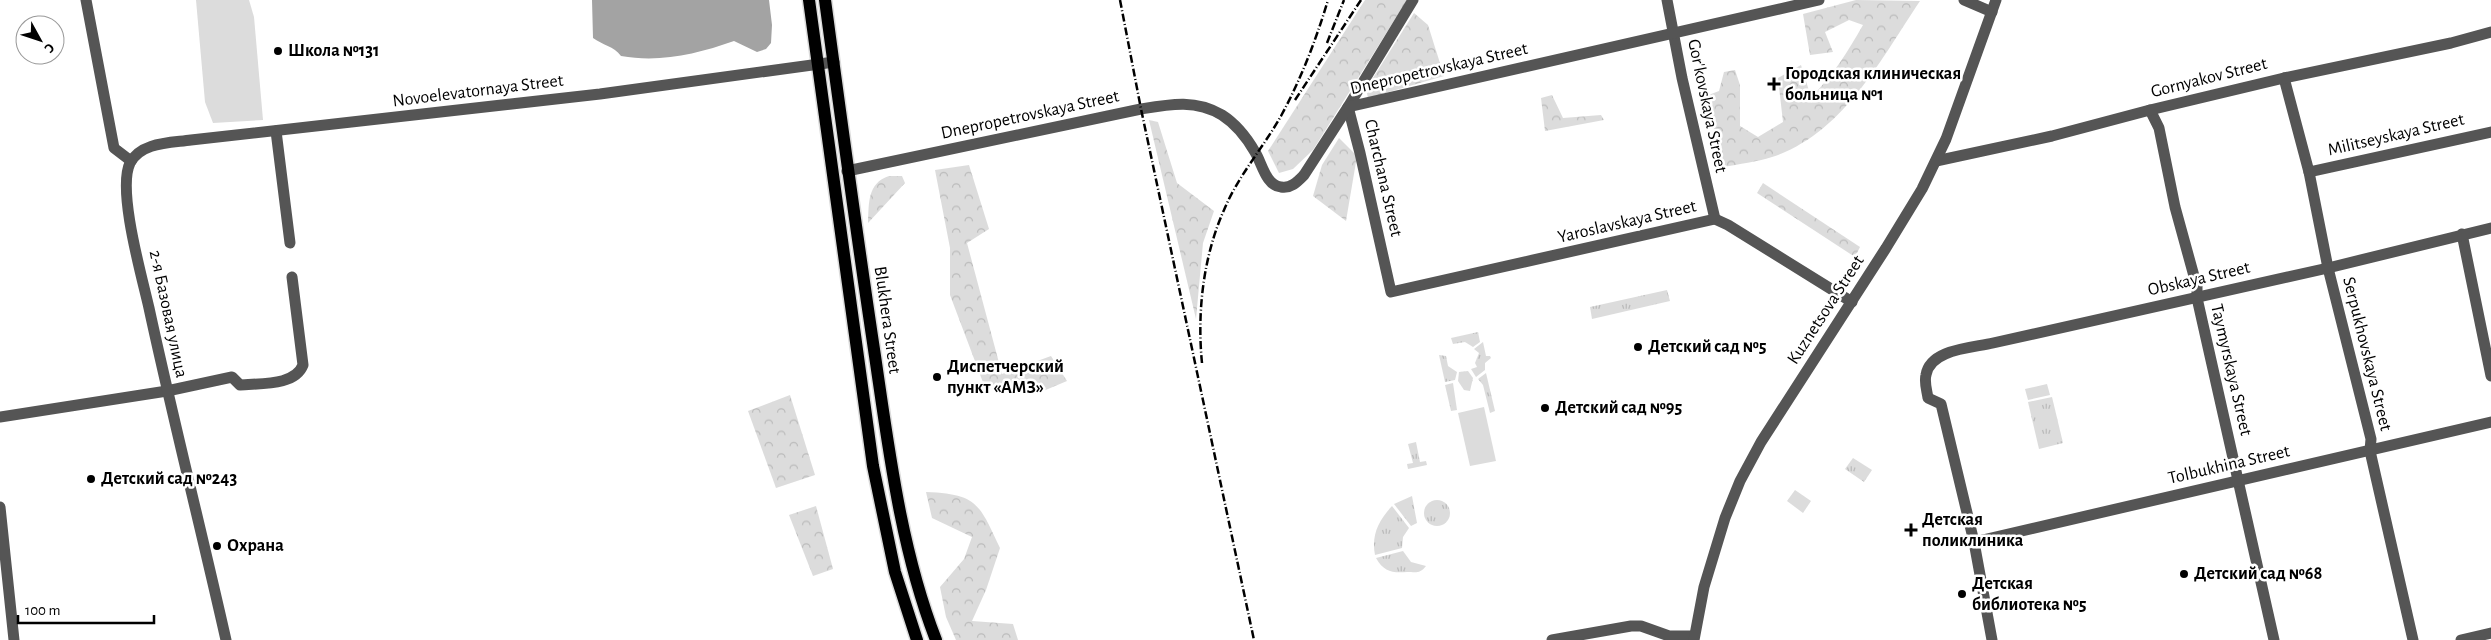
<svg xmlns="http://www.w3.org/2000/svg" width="2491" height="640" font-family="'Alegreya Sans',sans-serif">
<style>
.grass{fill:url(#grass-tufts)}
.forest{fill:url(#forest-crowns)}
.garden{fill:#dcdcdc}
.water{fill:#a3a3a3}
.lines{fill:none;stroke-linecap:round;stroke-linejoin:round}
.major-casing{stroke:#dbdbdb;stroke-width:15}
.minor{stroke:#555;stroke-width:11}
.major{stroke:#000;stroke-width:12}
.rail{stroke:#000;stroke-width:2.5;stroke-dasharray:8 2.5 1 2.5;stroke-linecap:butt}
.poi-dot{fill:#000;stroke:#fff;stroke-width:2}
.labels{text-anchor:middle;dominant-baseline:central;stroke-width:5;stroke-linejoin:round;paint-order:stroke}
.poi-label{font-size:18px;font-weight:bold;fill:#000;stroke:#fff;text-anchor:start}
.street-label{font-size:18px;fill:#000;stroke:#fff}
</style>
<defs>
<pattern id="grass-tufts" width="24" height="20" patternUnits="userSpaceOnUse" patternTransform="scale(1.25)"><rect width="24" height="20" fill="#dcdcdc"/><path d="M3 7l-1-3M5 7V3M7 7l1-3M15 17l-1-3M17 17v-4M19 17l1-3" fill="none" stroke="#bbb"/></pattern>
<pattern id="forest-crowns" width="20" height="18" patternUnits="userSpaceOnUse" patternTransform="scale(1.25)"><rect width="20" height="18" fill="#dcdcdc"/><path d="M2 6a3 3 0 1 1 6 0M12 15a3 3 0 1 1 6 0" fill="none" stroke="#bbb"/></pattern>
</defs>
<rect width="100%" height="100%" fill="#fff"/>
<g class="grass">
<polygon points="1667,290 1670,301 1592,319 1590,307"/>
<polygon points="1478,332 1480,342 1473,347 1465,342 1453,344 1451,338"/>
<polygon points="1483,342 1486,356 1490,356 1491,358 1485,363 1485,370 1476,377 1471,369 1477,367 1475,363 1479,353 1474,349"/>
<polygon points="1439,355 1446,356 1448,366 1457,372 1455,380 1445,382"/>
<polygon points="1468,371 1473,378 1470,391 1464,390 1458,381 1459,372"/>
<polygon points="1486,373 1495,411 1490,413 1483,385 1478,379"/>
<polygon points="1453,383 1457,410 1451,411 1445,385"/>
<polygon points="2052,397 2063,443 2039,449 2028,402"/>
<polygon points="1416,442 1420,462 1426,461 1427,465 1408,469 1407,464 1413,463 1408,444"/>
<polygon points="1853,458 1872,470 1864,482 1845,469"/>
<polygon points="1412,496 1417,523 1411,526 1394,504"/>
<circle cx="1437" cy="513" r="13"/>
<path d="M1392,506l17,22 -6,9 -1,11 -27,7c-4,-20 4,-35 17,-49z"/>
<path d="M1403,551l8,11 15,4c-6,8 -10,6 -19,6 -15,1 -23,0 -31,-14z"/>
</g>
<g class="forest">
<polygon points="1365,0 1407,0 1313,150 1293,169 1279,173 1268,151"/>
<path d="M1856,0l64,1c-39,58 -77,133 -148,156 -15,5 -33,7 -49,10l-17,-71 13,-5 5,-19 11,-2 5,15v41l18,11 25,-15 -5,-44 23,-13 10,32c22,-21 37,-46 52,-72l-14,-5 -24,12 8,20 -23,3 -7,-41z"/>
<polygon points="1414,13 1428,25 1444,76 1368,98 1366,89"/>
<polygon points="1552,95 1563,118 1601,115 1604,120 1545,131 1541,98"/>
<polygon points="1149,120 1158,122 1177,183 1214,211 1203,243 1196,319"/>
<polygon points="1339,138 1357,156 1346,221 1313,196 1322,165"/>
<polygon points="969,165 989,229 967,243 1002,374 1051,356 1067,381 1036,394 1028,383 984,385 950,295 950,248 935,170"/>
<path d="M889,176h13l3,7 -37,40c1,-19 -1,-40 21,-47z"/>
<polygon points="1763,183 1860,247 1855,257 1757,193"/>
<polygon points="790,395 815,475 776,488 748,411"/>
<path d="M926,492c52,2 53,12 74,56l-14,42 -14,31 41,3 5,16h-62l-10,-23 -6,-30 24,-28 8,-22 -40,-19z"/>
<polygon points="816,506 833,569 813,576 789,515"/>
</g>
<g class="garden">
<polygon points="196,0 249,0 254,17 263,120 213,123 205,102"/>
<polygon points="2047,384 2050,395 2028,400 2025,389"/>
<polygon points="1484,407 1496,461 1470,466 1458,413"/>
<polygon points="1795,490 1811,501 1803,513 1787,501"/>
</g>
<path class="water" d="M592,0h177l3,25 -1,18 -5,6 -9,3 -23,-11c-37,13 -74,22 -113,15 -7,-10 -19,-11 -28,-18z"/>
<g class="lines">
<g class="major-casing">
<g id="major">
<polyline points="809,0 873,466 895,572 917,640"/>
<path d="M825,0c16,119 32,237 50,356 14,95 26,194 61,284"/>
</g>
</g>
<g class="minor">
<polyline points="86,0 114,148 131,161"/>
<polyline points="1413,0 1348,107 1360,153 1391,292 1715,219 1728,225 1852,302"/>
<polyline points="1667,0 1682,78 1715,219"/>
<polyline points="1964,0 1992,12"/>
<polyline points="2284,78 2309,172 2328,268 2371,439 2370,451 2413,640"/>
<polyline points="2150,110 2159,128 2175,207 2197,287 2197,298 2274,640"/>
<polyline points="276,131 290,243"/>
<polyline points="1936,161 2052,136 2150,110 2284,78 2451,43 2491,32"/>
<path d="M847,171l294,-62c29,-5 55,-10 81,6 14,9 25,23 33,37 7,11 11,34 26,35 10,2 17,-6 23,-12l44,-68 471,-107"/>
<polyline points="2309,172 2491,132"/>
<polyline points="2462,234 2491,376"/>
<path d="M0,417l167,-26 65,-14 8,8c20,-2 55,1 63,-20l-11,-88"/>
<polyline points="0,507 14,640"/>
<polyline points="1974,542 2491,422"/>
<path d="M226,640c-25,-111 -53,-221 -77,-332 -7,-31 -32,-118 -19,-145 11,-21 40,-20 61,-23l409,-46 234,-32"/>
<polyline points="1552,640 1631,626 1641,626 1669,636 1694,636"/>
<polyline points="1694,640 1704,587 1725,518 1740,481 1761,442 1886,248 1922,189 1946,139 1996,0"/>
<path d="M1992,640l-18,-98 -33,-138 -13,-6c-1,-7 -4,-16 -2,-23 4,-26 46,-27 67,-32l335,-75 163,-40"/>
<polyline points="2461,640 2491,633"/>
</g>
<use href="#major" class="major"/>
<g class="rail">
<polyline points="1120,0 1141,109 1254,640"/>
<polyline points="1327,43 1344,0"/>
<polyline points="1295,100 1361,0"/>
<path d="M1202,363c-5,-50 1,-106 22,-153 14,-34 39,-62 57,-94 20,-37 35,-76 47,-116"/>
</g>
</g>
<g class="poi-dot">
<circle cx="278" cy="51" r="5"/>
<path d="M1771.5 76.5h5v5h5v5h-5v5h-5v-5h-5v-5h5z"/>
<circle cx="1638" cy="347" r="5"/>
<circle cx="937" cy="377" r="5"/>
<circle cx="1545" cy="408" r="5"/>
<circle cx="91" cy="479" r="5"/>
<path d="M1908.5 522.5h5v5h5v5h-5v5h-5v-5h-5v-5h5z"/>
<circle cx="217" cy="546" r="5"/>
<circle cx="2184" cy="574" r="5"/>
<circle cx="1962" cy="594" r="5"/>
</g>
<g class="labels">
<g class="poi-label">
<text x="288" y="51">Школа №131</text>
<text x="1785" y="74">Городская клиническая<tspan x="1785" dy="21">больница №1</tspan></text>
<text x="1648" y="347">Детский сад №5</text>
<text x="947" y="367">Диспетчерский<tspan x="947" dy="21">пункт «АМЗ»</tspan></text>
<text x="1555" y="408">Детский сад №95</text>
<text x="101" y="479">Детский сад №243</text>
<text x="1922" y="520">Детская<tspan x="1922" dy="21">поликлиника</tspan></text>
<text x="227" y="546">Охрана</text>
<text x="2194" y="574">Детский сад №68</text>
<text x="1972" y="584">Детская<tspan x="1972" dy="21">библиотека №5</tspan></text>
</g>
<g class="street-label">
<text transform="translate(1439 69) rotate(-13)">Dnepropetrovskaya Street</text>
<text transform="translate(2209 78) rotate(-14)">Gornyakov Street</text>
<text transform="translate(478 91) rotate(-7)">Novoelevatornaya Street</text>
<text transform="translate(1707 106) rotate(78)">Gor'kovskaya Street</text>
<text transform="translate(1030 115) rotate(-12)">Dnepropetrovskaya Street</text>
<text transform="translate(2396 135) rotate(-13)">Militseyskaya Street</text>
<text transform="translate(1383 178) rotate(77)">Charchana Street</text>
<text transform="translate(1627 222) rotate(-13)">Yaroslavskaya Street</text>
<text transform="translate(2199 279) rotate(-13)">Obskaya Street</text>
<text transform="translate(1826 310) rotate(-57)">Kuznetsova Street</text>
<text transform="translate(168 314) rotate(78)">2-я Базовая улица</text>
<text transform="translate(887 320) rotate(82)">Blukhera Street</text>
<text transform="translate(2367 354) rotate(76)">Serpukhovskaya Street</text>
<text transform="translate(2231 370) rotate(77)">Taymyrskaya Street</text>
<text transform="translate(2229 465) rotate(-13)">Tolbukhina Street</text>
</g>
</g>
<g transform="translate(40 40) rotate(130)"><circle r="24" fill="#ffffff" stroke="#999999"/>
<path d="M0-4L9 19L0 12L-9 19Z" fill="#000000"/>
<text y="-8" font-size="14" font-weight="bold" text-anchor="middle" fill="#000000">С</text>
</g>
<path d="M18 615v8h136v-8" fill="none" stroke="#000000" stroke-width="2.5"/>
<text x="25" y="615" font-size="15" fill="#000000" stroke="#ffffff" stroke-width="4" paint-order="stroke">100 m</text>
</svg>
